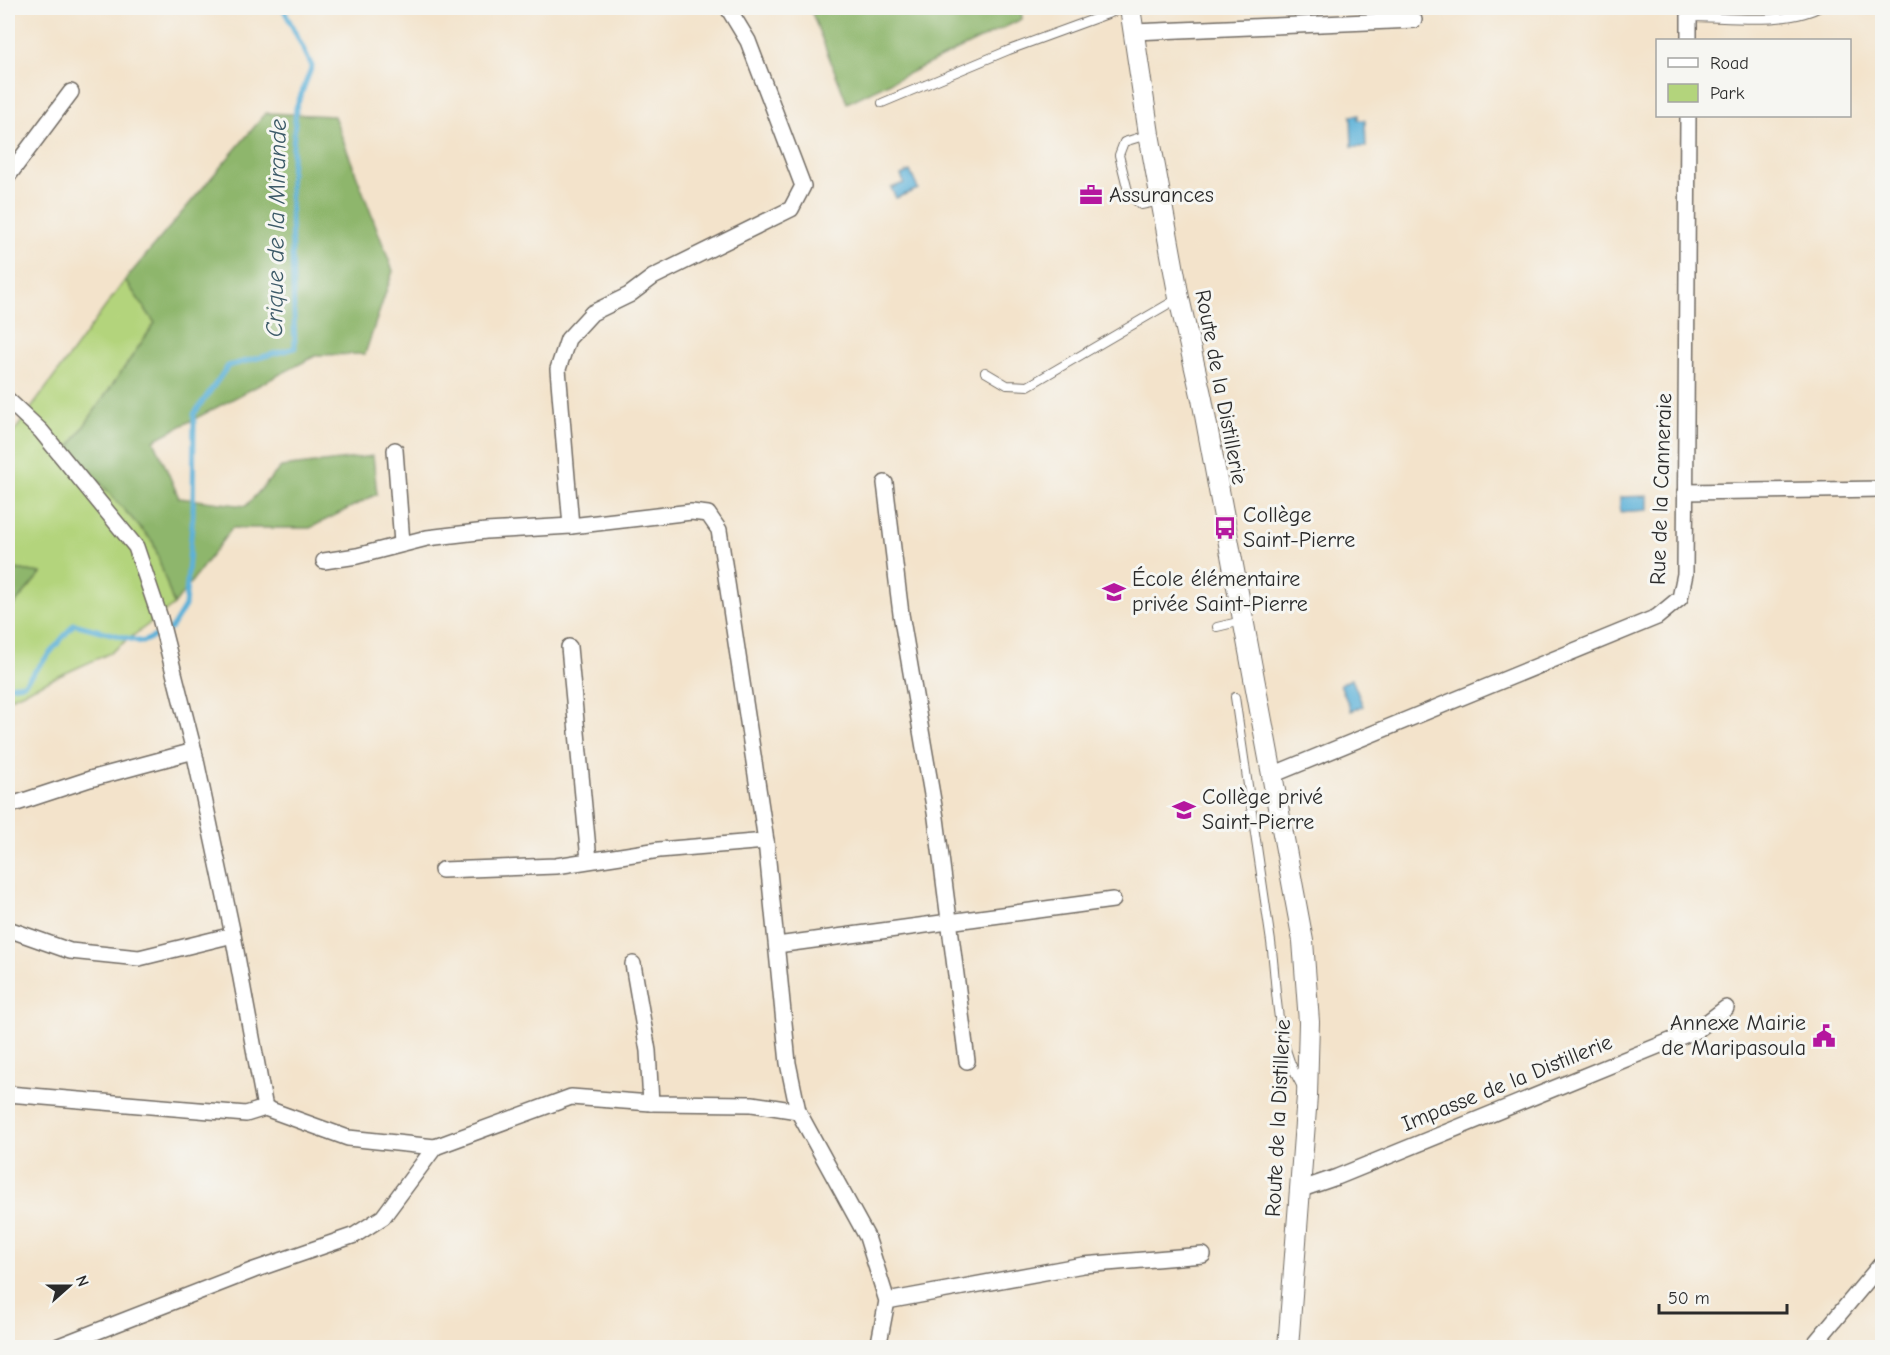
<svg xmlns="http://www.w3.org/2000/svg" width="1890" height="1355" font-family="'Comic Neue',sans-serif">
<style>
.green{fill:#b3d47c;stroke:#6f8054;stroke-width:1.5}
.forest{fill:#8eb66c;stroke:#5c704c;stroke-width:1.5}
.water{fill:#5cb1d8;stroke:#446e82;stroke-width:1.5}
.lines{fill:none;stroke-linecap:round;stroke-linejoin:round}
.stream{stroke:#5cb1d8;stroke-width:5}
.service-casing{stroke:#716b63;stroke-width:10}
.minor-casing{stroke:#716b63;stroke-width:18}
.tertiary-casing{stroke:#716b63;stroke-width:22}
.service{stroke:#fff;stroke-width:8}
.minor{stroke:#fff;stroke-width:15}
.tertiary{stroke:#fff;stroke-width:20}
.labels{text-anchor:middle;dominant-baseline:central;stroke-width:6;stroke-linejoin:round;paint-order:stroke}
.poi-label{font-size:22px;fill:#2b2b2b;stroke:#f6f6f2;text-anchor:start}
.street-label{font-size:22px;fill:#2b2b2b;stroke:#f6f6f2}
.water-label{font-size:24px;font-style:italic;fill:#3c5a68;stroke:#f6f6f2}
</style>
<rect width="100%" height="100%" fill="#f6f6f2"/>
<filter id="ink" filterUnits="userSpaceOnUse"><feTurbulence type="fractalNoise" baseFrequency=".0167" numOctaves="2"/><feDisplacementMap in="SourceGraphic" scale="12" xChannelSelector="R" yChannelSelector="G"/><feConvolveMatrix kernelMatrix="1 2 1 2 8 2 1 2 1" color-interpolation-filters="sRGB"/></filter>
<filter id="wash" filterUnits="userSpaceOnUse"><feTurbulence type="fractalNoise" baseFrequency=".008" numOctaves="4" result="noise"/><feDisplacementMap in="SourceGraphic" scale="24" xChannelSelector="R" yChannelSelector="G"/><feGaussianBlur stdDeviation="1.35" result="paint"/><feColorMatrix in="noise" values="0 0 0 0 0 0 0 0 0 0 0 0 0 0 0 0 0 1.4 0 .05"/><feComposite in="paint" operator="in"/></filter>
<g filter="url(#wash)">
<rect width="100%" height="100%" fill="#f3e3cb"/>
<polygon class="green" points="125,280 155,323 69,448 153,542 174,605 110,653 8,699 8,612 41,573 8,568 8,440"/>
<g class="forest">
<polygon points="810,8 1021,8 1022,19 847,103"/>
<polygon points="266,113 334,116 393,271 365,354 317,355 154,440 179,498 246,506 281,467 373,456 377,494 310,528 232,528 174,605 153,542 69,448 155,323 125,280"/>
<polygon points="8,568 41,573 8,612"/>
</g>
<g class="water">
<polygon points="1358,115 1358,120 1365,120 1366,147 1352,147 1351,116"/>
<polygon points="910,171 918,189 896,198 891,188 904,183 901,175"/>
<polygon points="1648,496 1648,510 1620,512 1620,497"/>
<polygon points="1352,679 1363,706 1351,711 1340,684"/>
</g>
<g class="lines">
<polyline class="stream" points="8,686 24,684 74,624 142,642 171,629 185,606 193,514 194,414 228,366 295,348 290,186 296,108 312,66 283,8"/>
</g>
</g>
<g filter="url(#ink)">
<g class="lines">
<g class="service-casing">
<g id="service">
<path d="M1689,17c38,0 96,8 129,-9"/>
<polyline points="882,103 1009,50 1113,12 1130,8"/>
<polyline points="1147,135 1124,142 1119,155 1129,195 1141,205 1160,201"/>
<polyline points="985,372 1007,385 1028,386 1177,299"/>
<polyline points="1217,627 1242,621"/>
<path d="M1235,697c12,82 24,163 36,245 7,53 3,96 31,145"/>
</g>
</g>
<g class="minor-casing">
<g id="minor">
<polyline points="1134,32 1414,20"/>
<polyline points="1689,40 1689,8"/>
<polyline points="8,176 71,92"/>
<polyline points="8,400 41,431 136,547 160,618 194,751 233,935 265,1108"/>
<polyline points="395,450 402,543"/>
<polyline points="885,483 901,614 936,818 967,1061"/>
<polyline points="1685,492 1882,489"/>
<polyline points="571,526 558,369 568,339 592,313 629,295 653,277 791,209 803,186 748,41 728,8"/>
<polyline points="324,561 357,556 427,538 486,531 571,526 691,512 708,514 719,530 766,841 788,1063 798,1111 867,1237 887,1301 878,1348"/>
<polyline points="569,647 589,860"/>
<polyline points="1272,775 1657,617 1680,598 1685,574 1688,116"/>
<polyline points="8,806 90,779 194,751"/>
<polyline points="442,870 556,866 659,850 766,841"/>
<polyline points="8,929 70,951 139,958 233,935"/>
<polyline points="777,945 1113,900"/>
<polyline points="633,964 648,1051 651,1103"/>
<polyline points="8,1094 246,1114 265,1108 348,1138 435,1147 571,1097 651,1103 752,1104 798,1111"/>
<polyline points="1299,1190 1337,1177 1697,1030 1726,1008"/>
<polyline points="887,1301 1083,1265 1203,1255"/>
<polyline points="54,1348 254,1270 355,1235 383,1217 435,1147"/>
<polyline points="1811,1348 1882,1263"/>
</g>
</g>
<g class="tertiary-casing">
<polyline id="tertiary" points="1130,8 1149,134 1179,298 1202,399 1303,941 1309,1022 1307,1096 1288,1348"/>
</g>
<use href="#service" class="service"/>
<use href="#minor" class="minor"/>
<use href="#tertiary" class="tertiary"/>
</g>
</g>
<defs>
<g id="office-bare" transform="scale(1.8)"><path d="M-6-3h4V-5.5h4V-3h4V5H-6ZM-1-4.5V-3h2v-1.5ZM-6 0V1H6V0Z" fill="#b5179e" stroke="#f6f6f2" stroke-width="2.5" paint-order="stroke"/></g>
<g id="bus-bare" transform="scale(1.8)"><path d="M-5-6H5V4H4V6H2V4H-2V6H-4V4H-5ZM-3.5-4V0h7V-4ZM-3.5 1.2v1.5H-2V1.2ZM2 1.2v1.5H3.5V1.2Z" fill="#b5179e" stroke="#f6f6f2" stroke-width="2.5" paint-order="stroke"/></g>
<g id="school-bare" transform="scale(1.8)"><path d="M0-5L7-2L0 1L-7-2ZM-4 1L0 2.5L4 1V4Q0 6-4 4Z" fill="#b5179e" stroke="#f6f6f2" stroke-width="2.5" paint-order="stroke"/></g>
<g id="civic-bare" transform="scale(1.8)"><path d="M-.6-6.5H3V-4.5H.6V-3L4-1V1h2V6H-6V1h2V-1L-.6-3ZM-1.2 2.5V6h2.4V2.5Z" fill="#b5179e" stroke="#f6f6f2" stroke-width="2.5" paint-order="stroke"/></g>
</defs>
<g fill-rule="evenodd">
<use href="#office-bare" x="1091" y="195"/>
<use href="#bus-bare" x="1225" y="528"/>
<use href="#school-bare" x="1114" y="592"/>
<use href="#school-bare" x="1184" y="810"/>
<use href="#civic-bare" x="1824" y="1036"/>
</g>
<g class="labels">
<g class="poi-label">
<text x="1109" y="195">Assurances</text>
<text x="1243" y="515">Collège<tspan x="1243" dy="25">Saint-Pierre</tspan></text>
<text x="1132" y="579">École élémentaire<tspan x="1132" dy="25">privée Saint-Pierre</tspan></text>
<text x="1202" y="797">Collège privé<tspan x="1202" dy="25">Saint-Pierre</tspan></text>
<text x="1806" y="1023" text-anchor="end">Annexe Mairie<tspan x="1806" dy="25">de Maripasoula</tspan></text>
</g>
<g class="street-label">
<text transform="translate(1221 387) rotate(79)">Route de la Distillerie</text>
<text transform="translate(1661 489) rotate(-88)">Rue de la Canneraie</text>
<text transform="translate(1507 1083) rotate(-22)">Impasse de la Distillerie</text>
<text transform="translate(1278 1118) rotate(-87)">Route de la Distillerie</text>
</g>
<g class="water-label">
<text transform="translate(276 228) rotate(-89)">Crique de la Mirande</text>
</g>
</g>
<rect width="1890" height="1355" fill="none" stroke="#f6f6f2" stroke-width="30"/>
<rect x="1656" y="39" width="195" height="78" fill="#f6f6f2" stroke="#a5a5a2" stroke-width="1.5"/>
<rect x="1668" y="58" width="30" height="9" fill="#ffffff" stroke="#a5a5a2" stroke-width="1.5"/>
<text x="1710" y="69" font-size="18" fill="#2b2b2b">Road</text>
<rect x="1668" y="84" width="30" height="18" fill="#b3d47c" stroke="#a5a5a2" stroke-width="1.5"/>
<text x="1710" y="99" font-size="18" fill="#2b2b2b">Park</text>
<g transform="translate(69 1286) rotate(69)" stroke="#f6f6f2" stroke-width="4.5" paint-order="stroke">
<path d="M0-4.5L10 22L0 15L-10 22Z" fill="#2b2b2b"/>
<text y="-9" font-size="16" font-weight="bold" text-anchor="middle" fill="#2b2b2b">N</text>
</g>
<path d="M1659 1304v9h128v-9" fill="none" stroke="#2b2b2b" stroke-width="3"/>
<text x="1668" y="1304" font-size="18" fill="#2b2b2b" stroke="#f6f6f2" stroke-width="4.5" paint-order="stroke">50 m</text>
</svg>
